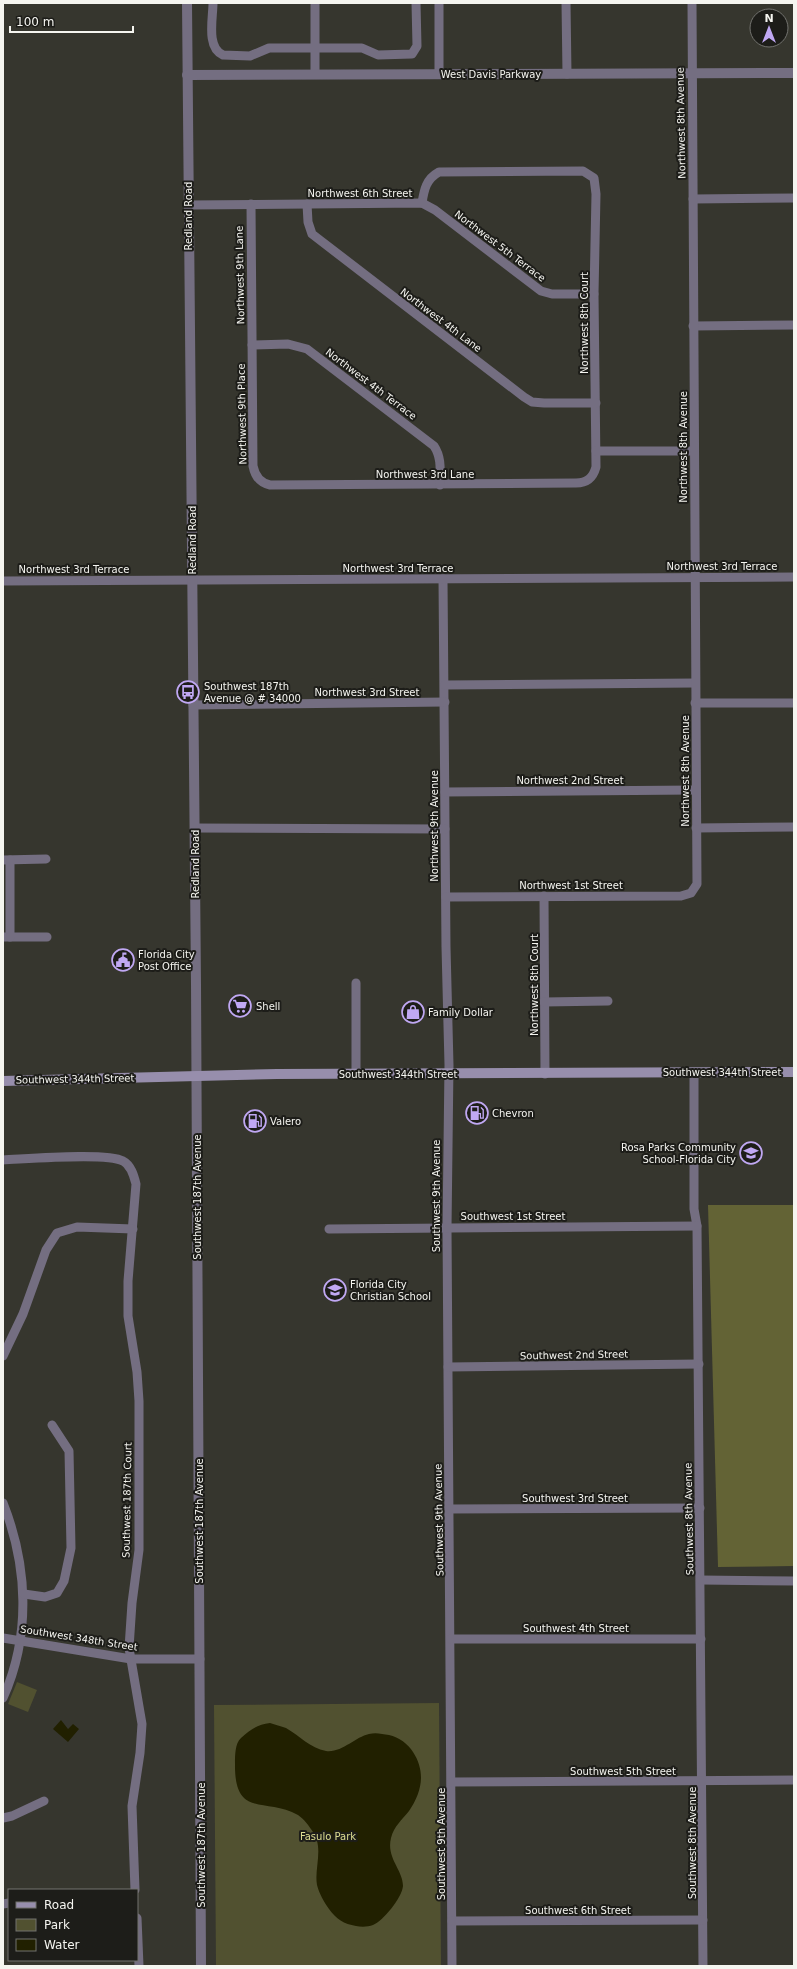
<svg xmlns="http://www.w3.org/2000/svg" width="797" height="1969" font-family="'DejaVu Sans',sans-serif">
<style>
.green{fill:#515130}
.forest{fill:#636335}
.water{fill:#212000}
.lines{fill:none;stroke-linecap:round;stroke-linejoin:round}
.minor{stroke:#746e81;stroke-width:9}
.tertiary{stroke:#746e81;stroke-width:10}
.secondary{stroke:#978eac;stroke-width:10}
.labels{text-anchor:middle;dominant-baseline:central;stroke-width:4;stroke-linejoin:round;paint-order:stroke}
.street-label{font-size:10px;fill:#f5f5f0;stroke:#1d1d19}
.poi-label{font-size:10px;fill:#f5f5f0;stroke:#1d1d19;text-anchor:start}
.park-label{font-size:10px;fill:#dddd92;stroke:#1d1d19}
</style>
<rect width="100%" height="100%" fill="#36362e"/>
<g class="green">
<polygon points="17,1682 37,1690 28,1712 8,1704"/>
<polygon points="439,1703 441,1966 216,1966 214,1705"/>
</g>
<polygon class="forest" points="708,1205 794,1205 794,1566 718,1567"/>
<g class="water">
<polygon points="61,1720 68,1729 73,1724 79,1729 68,1742 53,1729"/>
<path d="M270,1723c5,2 11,3 16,5 14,8 24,20 40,23 16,2 29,-14 43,-17 7,-2 13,0 20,1 10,2 19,9 24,17 13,20 9,40 -4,59 -7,9 -15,15 -18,27 -5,20 12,32 12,48 -1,12 -20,35 -30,39 -5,2 -12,2 -17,1 -12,-2 -20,-7 -27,-17 -5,-7 -10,-16 -12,-24 -3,-17 7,-37 -4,-53 -4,-6 -9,-13 -15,-17 -33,-18 -64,4 -63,-52 0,-7 0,-20 6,-25 9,-8 17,-14 29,-15z"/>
</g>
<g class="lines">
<g class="minor">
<path d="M213,3c0,15 -7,45 10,52l27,1 19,-8h93l16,7 34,-1 5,-8 -1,-43"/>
<polyline points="315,3 315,74"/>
<polyline points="566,3 567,74"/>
<polyline points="439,74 439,3"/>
<polyline points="693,199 794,198"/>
<path d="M251,204l2,262c2,10 7,17 17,19l306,-2c11,0 17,-5 20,-16l-2,-173 2,-100 -2,-16 -11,-7 -144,1c-13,7 -15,18 -17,31"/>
<polyline points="307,204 308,222 312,234 524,397 532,402 544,403 596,403"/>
<polyline points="188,205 422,203 435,210 541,291 552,294 594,294"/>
<polyline points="693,326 794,325"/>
<path d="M252,345l36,-1 19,5 127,97c8,12 6,25 6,39"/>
<polyline points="596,451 694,451"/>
<polyline points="443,579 446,947 449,1065 447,1228 452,1966"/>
<polyline points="3,581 794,577"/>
<polyline points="445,685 695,683"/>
<polyline points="695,703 794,703"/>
<polyline points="193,705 445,702"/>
<polyline points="445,792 696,790"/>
<polyline points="195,828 445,829"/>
<polyline points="696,828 794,827"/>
<polyline points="3,860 46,859"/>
<polyline points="544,896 545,1074"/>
<polyline points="446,897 681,896 691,893 697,884 692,3"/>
<polyline points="3,937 47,937"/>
<polyline points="10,937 10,860"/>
<polyline points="544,1002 608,1001"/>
<polyline points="694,1073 694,1209 697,1226 703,1966"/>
<polyline points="356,1074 356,983"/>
<path d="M3,1160c23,-1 104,-8 120,1 8,4 11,15 13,23l-8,97v35l9,56 2,29v149l-7,53 -3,45 13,76 -2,29 -8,53 3,84"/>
<polyline points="329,1229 697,1226"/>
<polyline points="3,1356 23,1314 46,1250 57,1233 77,1227 133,1229"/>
<polyline points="448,1367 699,1364"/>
<path d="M3,1503c25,63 28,133 0,195"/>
<polyline points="449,1509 700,1508"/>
<polyline points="701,1580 794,1581"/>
<polyline points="24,1594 45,1597 57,1593 64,1581 71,1548 69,1451 52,1425"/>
<polyline points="3,1638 131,1659 200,1659"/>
<polyline points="451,1639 701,1639"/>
<polyline points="452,1782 794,1780"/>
<polyline points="3,1818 12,1816 44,1801"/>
<polyline points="3,1904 9,1903"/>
<polyline points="137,1918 139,1966"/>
<polyline points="452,1921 703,1920"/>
</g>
<g class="tertiary">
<polyline points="187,3 196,984 201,1966"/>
<polyline points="187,75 794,73"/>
</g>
<polyline class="secondary" points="3,1081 277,1074 794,1072"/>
</g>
<defs>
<g id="bus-ring" transform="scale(1.15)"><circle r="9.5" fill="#1d1d19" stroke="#c0a8f3" stroke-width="1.5"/><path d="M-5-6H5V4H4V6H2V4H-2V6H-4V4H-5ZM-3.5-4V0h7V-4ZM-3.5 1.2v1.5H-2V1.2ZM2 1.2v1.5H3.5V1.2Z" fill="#c0a8f3"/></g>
<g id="civic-ring" transform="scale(1.15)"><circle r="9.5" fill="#1d1d19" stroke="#c0a8f3" stroke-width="1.5"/><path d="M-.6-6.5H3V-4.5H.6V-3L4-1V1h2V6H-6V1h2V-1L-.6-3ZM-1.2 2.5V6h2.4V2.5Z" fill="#c0a8f3"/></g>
<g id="supermarket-ring" transform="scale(1.15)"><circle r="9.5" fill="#1d1d19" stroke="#c0a8f3" stroke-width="1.5"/><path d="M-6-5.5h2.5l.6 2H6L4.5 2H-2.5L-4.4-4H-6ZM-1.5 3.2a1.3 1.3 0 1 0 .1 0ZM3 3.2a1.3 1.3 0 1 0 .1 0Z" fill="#c0a8f3"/></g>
<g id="shop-ring" transform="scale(1.15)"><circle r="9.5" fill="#1d1d19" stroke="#c0a8f3" stroke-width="1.5"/><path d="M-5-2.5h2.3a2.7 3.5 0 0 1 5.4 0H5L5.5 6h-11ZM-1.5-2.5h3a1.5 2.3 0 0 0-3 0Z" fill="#c0a8f3"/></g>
<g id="fuel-ring" transform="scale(1.15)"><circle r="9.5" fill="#1d1d19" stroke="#c0a8f3" stroke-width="1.5"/><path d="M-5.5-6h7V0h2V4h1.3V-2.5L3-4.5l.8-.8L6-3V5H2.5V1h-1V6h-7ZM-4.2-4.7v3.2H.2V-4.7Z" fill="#c0a8f3"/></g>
<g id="school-ring" transform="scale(1.15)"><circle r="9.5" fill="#1d1d19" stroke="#c0a8f3" stroke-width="1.5"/><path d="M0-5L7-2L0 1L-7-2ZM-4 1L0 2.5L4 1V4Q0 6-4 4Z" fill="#c0a8f3"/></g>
</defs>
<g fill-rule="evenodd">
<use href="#bus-ring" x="188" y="692"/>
<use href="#civic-ring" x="123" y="960"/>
<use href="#supermarket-ring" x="240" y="1006"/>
<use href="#shop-ring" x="413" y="1012"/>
<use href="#fuel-ring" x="477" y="1113"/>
<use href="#fuel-ring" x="255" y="1121"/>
<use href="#school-ring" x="751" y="1153"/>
<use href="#school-ring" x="335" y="1290"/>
</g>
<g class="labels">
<g class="street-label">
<text x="491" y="74">West Davis Parkway</text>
<text transform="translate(681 123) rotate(-91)">Northwest 8th Avenue</text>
<text x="360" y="193">Northwest 6th Street</text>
<text transform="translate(188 216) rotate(-90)">Redland Road</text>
<text transform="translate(500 246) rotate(37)">Northwest 5th Terrace</text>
<text transform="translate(240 275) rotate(-91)">Northwest 9th Lane</text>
<text transform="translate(441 320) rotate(37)">Northwest 4th Lane</text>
<text transform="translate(584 323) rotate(-90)">Northwest 8th Court</text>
<text transform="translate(371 384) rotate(37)">Northwest 4th Terrace</text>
<text transform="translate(242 414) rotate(-91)">Northwest 9th Place</text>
<text transform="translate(683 447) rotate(-90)">Northwest 8th Avenue</text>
<text x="425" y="474">Northwest 3rd Lane</text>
<text transform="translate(192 540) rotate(-90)">Redland Road</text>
<text x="722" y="566">Northwest 3rd Terrace</text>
<text x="398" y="568">Northwest 3rd Terrace</text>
<text x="74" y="569">Northwest 3rd Terrace</text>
<text x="367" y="692">Northwest 3rd Street</text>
<text transform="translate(685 771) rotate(-90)">Northwest 8th Avenue</text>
<text x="570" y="780">Northwest 2nd Street</text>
<text transform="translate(434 826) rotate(-90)">Northwest 9th Avenue</text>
<text transform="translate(195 864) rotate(-90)">Redland Road</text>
<text x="571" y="885">Northwest 1st Street</text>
<text transform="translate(534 985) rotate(-90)">Northwest 8th Court</text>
<text x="722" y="1072">Southwest 344th Street</text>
<text x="398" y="1074">Southwest 344th Street</text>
<text transform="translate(75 1079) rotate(-1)">Southwest 344th Street</text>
<text transform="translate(436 1196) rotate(-90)">Southwest 9th Avenue</text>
<text transform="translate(197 1197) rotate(-90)">Southwest 187th Avenue</text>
<text x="513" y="1216">Southwest 1st Street</text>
<text transform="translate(574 1355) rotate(-1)">Southwest 2nd Street</text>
<text x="575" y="1498">Southwest 3rd Street</text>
<text transform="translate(127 1500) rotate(-89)">Southwest 187th Court</text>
<text transform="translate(689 1519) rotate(-91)">Southwest 8th Avenue</text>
<text transform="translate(439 1520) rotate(-91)">Southwest 9th Avenue</text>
<text transform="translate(199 1521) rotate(-90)">Southwest 187th Avenue</text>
<text x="576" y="1628">Southwest 4th Street</text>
<text transform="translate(79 1638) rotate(9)">Southwest 348th Street</text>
<text x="623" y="1771">Southwest 5th Street</text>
<text transform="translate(692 1843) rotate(-90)">Southwest 8th Avenue</text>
<text transform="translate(441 1844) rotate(-90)">Southwest 9th Avenue</text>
<text transform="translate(201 1845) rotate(-90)">Southwest 187th Avenue</text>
<text x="578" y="1910">Southwest 6th Street</text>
</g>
<g class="poi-label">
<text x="204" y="686">Southwest 187th<tspan x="204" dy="12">Avenue @ # 34000</tspan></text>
<text x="138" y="954">Florida City<tspan x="138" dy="12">Post Office</tspan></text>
<text x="256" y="1006">Shell</text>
<text x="428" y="1012">Family Dollar</text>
<text x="492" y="1113">Chevron</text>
<text x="270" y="1121">Valero</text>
<text x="736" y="1147" text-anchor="end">Rosa Parks Community<tspan x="736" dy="12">School-Florida City</tspan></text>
<text x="350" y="1284">Florida City<tspan x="350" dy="12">Christian School</tspan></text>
</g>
<g class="park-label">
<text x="328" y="1836">Fasulo Park</text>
</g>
</g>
<rect width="797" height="1969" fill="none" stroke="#f5f5f0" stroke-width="8"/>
<rect x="8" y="1889" width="130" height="72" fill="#1d1d19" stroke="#73736f"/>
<rect x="16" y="1902" width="20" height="6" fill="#978eac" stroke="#73736f"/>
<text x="44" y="1909" font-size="12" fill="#f5f5f0">Road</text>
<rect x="16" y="1919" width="20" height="12" fill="#515130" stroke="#73736f"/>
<text x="44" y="1929" font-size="12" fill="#f5f5f0">Park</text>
<rect x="16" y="1939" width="20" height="12" fill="#212000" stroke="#73736f"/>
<text x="44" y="1949" font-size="12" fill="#f5f5f0">Water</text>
<g transform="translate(769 28)"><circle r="19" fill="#1d1d19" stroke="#73736f"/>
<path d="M0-3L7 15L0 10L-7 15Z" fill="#c0a8f3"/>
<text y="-6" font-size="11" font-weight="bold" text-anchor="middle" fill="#f5f5f0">N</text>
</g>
<path d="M10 26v6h123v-6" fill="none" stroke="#f5f5f0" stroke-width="2"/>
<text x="16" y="26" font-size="12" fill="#f5f5f0" stroke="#1d1d19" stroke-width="3" paint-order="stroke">100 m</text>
</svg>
